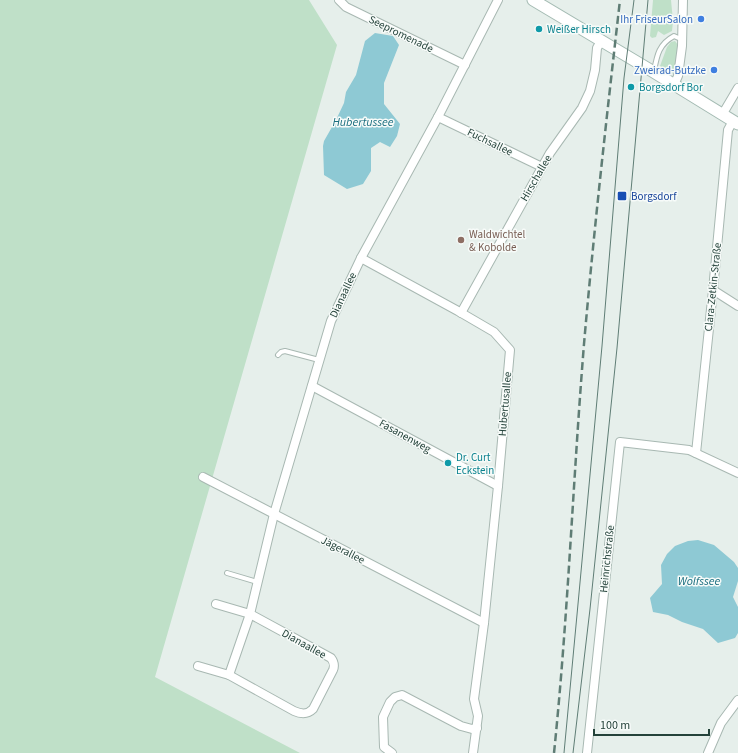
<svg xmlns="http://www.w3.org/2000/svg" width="738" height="753" font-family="'Source Sans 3',sans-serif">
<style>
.green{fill:#bfe0c8}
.water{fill:#8ec9d4}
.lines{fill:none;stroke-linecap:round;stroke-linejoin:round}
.lane-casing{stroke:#a8b8b2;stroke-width:6}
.street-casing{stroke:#a8b8b2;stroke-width:10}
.secondary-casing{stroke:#a4bbb3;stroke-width:13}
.lane{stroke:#fff;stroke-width:4}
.street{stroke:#fff;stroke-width:8}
.secondary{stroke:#fff;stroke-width:11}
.tram{stroke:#5f7d75;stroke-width:1}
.rail{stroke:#5f7d75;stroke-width:2.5;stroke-dasharray:8 4;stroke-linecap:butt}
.shop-dot{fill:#3f7fe0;stroke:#f7fbf9;stroke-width:1.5}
.culture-dot{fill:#0f9aa8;stroke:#f7fbf9;stroke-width:1.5}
.transit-dot{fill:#1a4fb4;stroke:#f7fbf9;stroke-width:1.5}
.education-dot{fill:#8d6e63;stroke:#f7fbf9;stroke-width:1.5}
.labels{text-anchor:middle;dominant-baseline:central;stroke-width:3;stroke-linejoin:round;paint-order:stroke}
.shop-label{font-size:11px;fill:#366cbe;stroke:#f7fbf9;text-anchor:end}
.culture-label{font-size:11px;fill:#0d838f;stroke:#f7fbf9;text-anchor:start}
.street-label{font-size:11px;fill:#24423a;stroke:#f7fbf9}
.transit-label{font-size:11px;fill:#164399;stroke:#f7fbf9;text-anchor:start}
.education-label{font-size:11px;fill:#785e54;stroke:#f7fbf9;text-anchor:start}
.water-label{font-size:12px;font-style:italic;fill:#1c6f80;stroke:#f7fbf9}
</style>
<rect width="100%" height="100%" fill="#e6efeb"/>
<g class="green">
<polygon points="0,0 309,0 337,45 155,677 300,753 0,753"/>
<polygon points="653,0 671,0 673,21 672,31 664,35 658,31 656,37 652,38 650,36"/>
<polygon points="675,41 678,45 675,69 672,74 660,66 667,47 671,42"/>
</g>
<g class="water">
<polygon points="375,33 393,36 399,45 384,83 384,104 400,124 397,136 390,147 380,142 371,148 371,171 363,184 347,189 324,175 323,146 324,141 336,120 344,103 346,92 356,75 365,41"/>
<polygon points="698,540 714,545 734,562 738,568 738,581 733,597 738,607 738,633 735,638 718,643 703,629 682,622 668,615 653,612 650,598 662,584 661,565 667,554 675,546 688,541"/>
</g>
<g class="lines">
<g class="lane-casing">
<g id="lane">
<path d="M654,71c3,-16 5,-27 20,-35l9,4"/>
<polyline points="278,355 281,352 285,351 319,360"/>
<polyline points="227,573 257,582"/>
</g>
</g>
<g class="street-casing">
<g id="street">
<polyline points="339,0 346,7 465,65"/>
<polyline points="674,85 678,76 682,46 683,0"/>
<polyline points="722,115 738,88"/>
<polyline points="438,117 542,167"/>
<polyline points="361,258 458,311 494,332 510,350 498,486 484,623 474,699 478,716 473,753"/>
<polyline points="713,290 738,306"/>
<polyline points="461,313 550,153 582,108 590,91 595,70 597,48 601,41"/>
<polyline points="312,386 498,486"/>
<polyline points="696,453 713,290 728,130 733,121"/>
<polyline points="203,477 484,623"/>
<path d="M216,604l34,10 81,44c3,4 4,7 2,12l-20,39c-6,6 -12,5 -19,2l-65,-36"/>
<polyline points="198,666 229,675 250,614 274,514 331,321 361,258 438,117 498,0"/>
<polyline points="392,753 384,747 383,717 390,702 395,697 402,695 461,726 472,729 477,728"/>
<polyline points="587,753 620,442 689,450 738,473"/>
<polyline points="708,753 721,723 738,700"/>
</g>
</g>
<g class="secondary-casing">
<polyline id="secondary" points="533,0 647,68 738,124"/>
</g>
<use href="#lane" class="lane"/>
<use href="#street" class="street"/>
<use href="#secondary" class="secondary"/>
<g class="tram">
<polyline points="564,753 578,604 602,346 624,78 634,0"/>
<polyline points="573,753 590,609 617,348 648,0"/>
</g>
<path class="rail" d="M554,753c14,-136 19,-273 30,-409 10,-115 23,-230 36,-344"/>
</g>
<g class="shop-dot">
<circle cx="701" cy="19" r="4"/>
<circle cx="714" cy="70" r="4"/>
</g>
<g class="culture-dot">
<circle cx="539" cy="29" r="4"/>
<circle cx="631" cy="87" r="4"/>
<circle cx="448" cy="463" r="4"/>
</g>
<rect class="transit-dot" x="617" y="191" width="10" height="10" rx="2"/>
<circle class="education-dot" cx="461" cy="240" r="4"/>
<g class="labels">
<g class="shop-label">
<text x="693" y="19">Ihr FriseurSalon</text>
<text x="706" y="70">Zweirad-Butzke</text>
</g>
<g class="culture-label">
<text x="547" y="29">Weißer Hirsch</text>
<text x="639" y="87">Borgsdorf Bor</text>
<text x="456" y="457">Dr. Curt<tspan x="456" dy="13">Eckstein</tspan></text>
</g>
<g class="street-label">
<text transform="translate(401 34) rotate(26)">Seepromenade</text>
<text transform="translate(490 142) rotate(26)">Fuchsallee</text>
<text transform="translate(536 178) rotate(-60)">Hirschallee</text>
<text transform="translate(713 287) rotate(-84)">Clara-Zetkin-Straße</text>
<text transform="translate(343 295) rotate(-65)">Dianaallee</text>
<text transform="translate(505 404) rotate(-85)">Hubertusallee</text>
<text transform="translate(405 436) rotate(29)">Fasanenweg</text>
<text transform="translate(343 550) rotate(27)">Jägerallee</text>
<text transform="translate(607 559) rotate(-84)">Heinrichstraße</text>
<text transform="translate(304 644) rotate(29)">Dianaallee</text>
</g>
<g class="transit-label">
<text x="631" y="196">Borgsdorf</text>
</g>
<g class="education-label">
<text x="469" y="234">Waldwichtel<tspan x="469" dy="13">&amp; Kobolde</tspan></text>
</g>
<g class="water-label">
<text x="363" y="122">Hubertussee</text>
<text x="699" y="581">Wolfssee</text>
</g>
</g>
<path d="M594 729v6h115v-6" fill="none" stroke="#24423a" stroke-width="2"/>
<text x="600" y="729" font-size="12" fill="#24423a" stroke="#f7fbf9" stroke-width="3" paint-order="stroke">100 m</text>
</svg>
